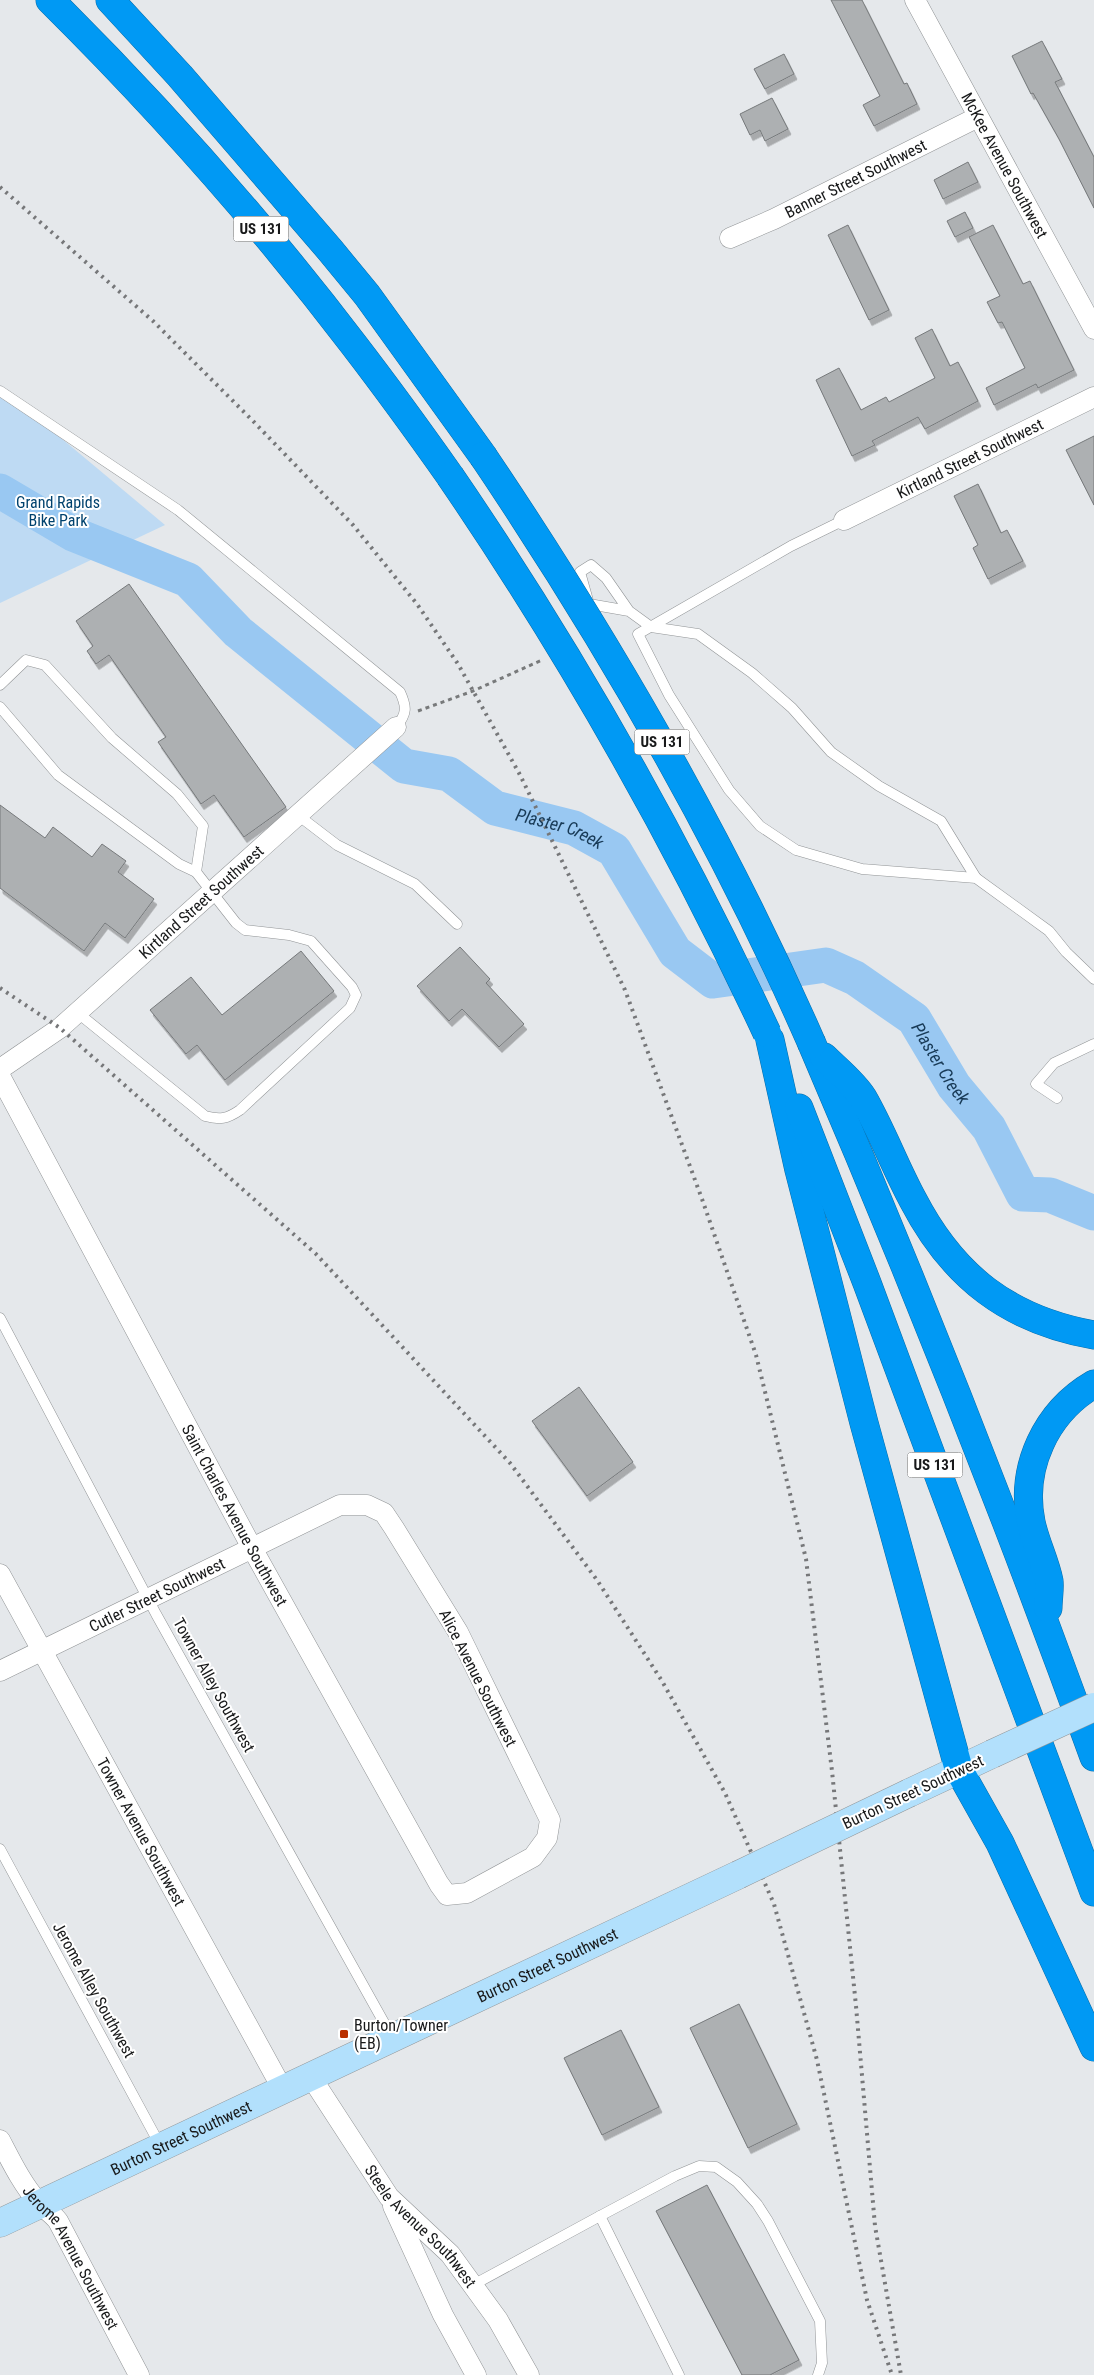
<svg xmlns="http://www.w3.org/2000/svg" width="1094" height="2375" font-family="'Roboto Condensed',sans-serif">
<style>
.green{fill:#bedaf3}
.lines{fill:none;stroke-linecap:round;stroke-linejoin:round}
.river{stroke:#99c8f2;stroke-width:35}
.building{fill:#adb0b2;stroke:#76797b;filter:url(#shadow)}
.service-casing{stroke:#919496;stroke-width:11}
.minor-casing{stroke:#919496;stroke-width:21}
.secondary-casing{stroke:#919496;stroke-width:29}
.motorway-casing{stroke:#086ca8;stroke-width:29}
.path{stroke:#787a7b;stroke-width:3;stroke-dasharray:4 4;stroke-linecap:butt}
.service{stroke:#fff;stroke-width:10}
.minor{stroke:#fff;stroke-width:20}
.secondary{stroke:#b2e0fc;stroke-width:28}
.motorway{stroke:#0099f4;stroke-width:28}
.rail{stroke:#767779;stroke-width:4;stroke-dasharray:2.5 5;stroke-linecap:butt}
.secondary-bridge-casing{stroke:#919496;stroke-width:29;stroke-linecap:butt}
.motorway-bridge-casing{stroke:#086ca8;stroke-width:29;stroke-linecap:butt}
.secondary-bridge{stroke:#b2e0fc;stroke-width:28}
.motorway-bridge{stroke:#0099f4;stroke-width:28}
.poi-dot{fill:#ba3100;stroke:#fff;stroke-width:2}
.labels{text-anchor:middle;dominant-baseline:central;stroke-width:4;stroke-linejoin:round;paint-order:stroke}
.shield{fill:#fff;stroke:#5d5e5f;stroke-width:1}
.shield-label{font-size:15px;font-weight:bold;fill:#18191a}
.street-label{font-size:16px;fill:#18191a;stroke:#fff}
.park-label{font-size:16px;fill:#00426e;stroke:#fff}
.poi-label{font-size:16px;fill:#18191a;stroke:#fff;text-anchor:start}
.water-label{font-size:18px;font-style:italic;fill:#183a56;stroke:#fff}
</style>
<defs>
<filter id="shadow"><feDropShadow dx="3" dy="5.5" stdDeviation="0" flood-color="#0004"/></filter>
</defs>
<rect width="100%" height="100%" fill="#e5e8eb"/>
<polygon class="green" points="0,387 165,525 0,603"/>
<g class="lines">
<path class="river" id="s1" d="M0,491l73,43 115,46 50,52 166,134 45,8 46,34 79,20 40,22 61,102 38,29 113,-16 29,13 59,41 40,67 35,42 34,66 27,1 44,18"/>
</g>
<g class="building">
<polygon points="831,0 862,0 904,84 907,83 917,104 874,126 863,105 880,96"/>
<polygon points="1042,41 1062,79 1055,82 1094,157 1094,208 1059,139 1033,93 1031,94 1012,56"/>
<polygon points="784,54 794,74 765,89 754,69"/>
<polygon points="772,98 788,129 765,141 760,130 750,135 740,114"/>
<polygon points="968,162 978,182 943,199 934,180"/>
<polygon points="965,212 973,228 955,237 947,221"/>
<polygon points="848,225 889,310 869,320 828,235"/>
<polygon points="993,225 1023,284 1030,281 1074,370 1038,388 1036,384 994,405 986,388 1025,368 1002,322 998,323 987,302 1000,296 969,237"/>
<polygon points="932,329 950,366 958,362 978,401 925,429 918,417 872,441 875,445 852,456 816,380 839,368 861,410 886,397 889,402 935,378 915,338"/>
<polygon points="1094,436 1094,505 1066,450"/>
<polygon points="978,484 1001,533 1007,530 1023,561 988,579 973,548 978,545 954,496"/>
<polygon points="129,584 286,807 244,837 214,795 201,804 158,742 166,737 109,655 96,664 87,651 93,646 76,621"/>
<polygon points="0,805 45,838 53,827 92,857 102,844 126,861 118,872 154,899 125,938 105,923 84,951 0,888"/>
<polygon points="460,947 490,979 486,983 524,1024 499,1047 462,1009 449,1021 417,986"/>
<polygon points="301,951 334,991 225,1080 197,1045 186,1054 150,1010 191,977 222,1015"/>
<polygon points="579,1387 633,1462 587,1496 532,1421"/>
<polygon points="739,2004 797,2124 748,2148 690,2028"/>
<polygon points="621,2030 659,2107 602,2135 564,2058"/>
<polygon points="707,2185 799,2360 770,2375 742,2375 656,2211"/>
</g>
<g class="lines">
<g class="service-casing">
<g id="service">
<path d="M0,391l178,119 222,182c7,15 7,22 -4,35"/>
<polyline points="844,520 791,546 638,634 669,695 729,790 760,826 796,850 862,869 976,878 1049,931 1066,952 1094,979"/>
<polyline points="629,611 589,604 580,572 591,565 606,578 629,611 651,627 698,634 752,673 792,708 831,752 879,786 941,821 976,878"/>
<polyline points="0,685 26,660 45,665 112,738 177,794 203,826 196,872"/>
<path d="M0,707l58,68 121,89 17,8 40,51 9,7 44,5 22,6 41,46 4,8 -6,13 -110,102c-13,9 -20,10 -35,6l-127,-103"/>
<polyline points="299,816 337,845 415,884 457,924"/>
<polyline points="1057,1098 1036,1084 1054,1063 1094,1044"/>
<polyline points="0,1318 156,1614 392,2037"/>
<polyline points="0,1849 160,2145"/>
<polyline points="600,2216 675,2176 699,2166 716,2167 737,2182 757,2204 768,2221 820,2321 822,2363 818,2375"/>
<polyline points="473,2285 600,2216 679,2375"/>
</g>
</g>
<g class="minor-casing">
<g id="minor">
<path id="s2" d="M915,0l179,329"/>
<path id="s3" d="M730,238l44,-19 204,-102"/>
<path id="s4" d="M844,520l250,-123"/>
<path id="s5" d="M0,1069l60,-41 336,-301"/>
<path id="s6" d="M0,1076l252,472 187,336 8,11 20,-2 66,-36 14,-19 3,-18 -92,-188 -64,-104 -10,-15 -17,-8h-27l-88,43 -12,6 -240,117"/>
<path id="s7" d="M0,1574l283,516"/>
<path id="s8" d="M311,2077l78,120 61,57 48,66 31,55"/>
<path id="s9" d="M0,2140c11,21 22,44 38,62 6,7 14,11 20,19l81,154"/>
<polyline points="393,2206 443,2315 476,2375"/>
</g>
</g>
<g class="secondary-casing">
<g id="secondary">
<polyline points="909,1793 992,1754"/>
<path id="s10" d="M0,2223l738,-348"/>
</g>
</g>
<g class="motorway-casing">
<g id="motorway">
<path d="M50,0c109,108 211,223 304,345 33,43 65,87 96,131"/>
<polyline points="110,0 180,76 330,250 367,295 483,456"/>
<polyline points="770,1040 799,1170 864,1423 959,1770 1000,1843 1094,2047"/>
<path d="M812,1044c101,235 195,473 282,713"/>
<path d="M824,1057c12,12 30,26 39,41 19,33 32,69 50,102 40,77 96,120 181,135"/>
<polyline points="799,1108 867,1283 1094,1892"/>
<path d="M1048,1608c0,-9 2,-19 1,-27 -4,-20 -14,-39 -18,-59 -11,-55 15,-110 63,-138"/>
</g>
</g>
<polyline class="path" points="418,711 473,691 542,660"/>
<use href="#service" class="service"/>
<use href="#minor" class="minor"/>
<use href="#secondary" class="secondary"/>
<use href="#motorway" class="motorway"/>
<g class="rail">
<polyline points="0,187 153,321 252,420 353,525 417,604 458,664 519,773 625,990 702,1199 756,1355 806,1559 832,1771 856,2006 875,2226 901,2375"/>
<polyline points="0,988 60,1028 316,1254 510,1463 597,1580 662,1681 725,1793 774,1904 817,2060 867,2300 892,2375"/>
</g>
<g class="secondary-bridge-casing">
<g id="secondary-bridge">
<polyline points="992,1754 1094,1707"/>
<polyline points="738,1875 909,1793"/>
</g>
</g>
<g class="motorway-bridge-casing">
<g id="motorway-bridge">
<path d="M483,456c126,187 239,382 329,588"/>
<path d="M450,476c121,177 226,362 317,557"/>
</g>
</g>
<use href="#secondary-bridge" class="secondary-bridge"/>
<use href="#motorway-bridge" class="motorway-bridge"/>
</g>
<rect class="poi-dot" x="339" y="2029" width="10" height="10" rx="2.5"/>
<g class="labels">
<g class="shield">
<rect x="233.5" y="216.5" width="55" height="25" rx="4"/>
<rect x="634.5" y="729.5" width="55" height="25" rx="4"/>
<rect x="907.5" y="1452.5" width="55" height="25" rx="4"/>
</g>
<g class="shield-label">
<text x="261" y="229">US 131</text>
<text x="662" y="742">US 131</text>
<text x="935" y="1465">US 131</text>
</g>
<g class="street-label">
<text stroke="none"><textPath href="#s2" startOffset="188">McKee Avenue Southwest</textPath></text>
<text stroke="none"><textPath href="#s3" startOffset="139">Banner Street Southwest</textPath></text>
<text stroke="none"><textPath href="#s4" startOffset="140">Kirtland Street Southwest</textPath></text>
<text stroke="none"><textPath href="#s5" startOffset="262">Kirtland Street Southwest</textPath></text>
<text stroke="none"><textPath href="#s6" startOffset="498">Saint Charles Avenue Southwest</textPath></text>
<text transform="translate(157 1595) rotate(-26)">Cutler Street Southwest</text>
<text transform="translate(478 1678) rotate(63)">Alice Avenue Southwest</text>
<text transform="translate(214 1685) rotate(61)">Towner Alley Southwest</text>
<text transform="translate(913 1792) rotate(-25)">Burton Street Southwest</text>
<text stroke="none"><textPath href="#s7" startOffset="294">Towner Avenue Southwest</textPath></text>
<text stroke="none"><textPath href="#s10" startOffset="605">Burton Street Southwest</textPath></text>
<text transform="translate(94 1990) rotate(61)">Jerome Alley Southwest</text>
<text stroke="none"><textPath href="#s10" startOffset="200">Burton Street Southwest</textPath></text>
<text stroke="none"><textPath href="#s8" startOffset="186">Steele Avenue Southwest</textPath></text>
<text stroke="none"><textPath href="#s9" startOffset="138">Jerome Avenue Southwest</textPath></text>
</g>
<g class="park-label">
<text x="58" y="502">Grand Rapids<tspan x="58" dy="18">Bike Park</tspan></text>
</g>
<g class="poi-label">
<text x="354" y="2025">Burton/Towner<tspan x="354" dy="18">(EB)</tspan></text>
</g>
<g class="water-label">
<text stroke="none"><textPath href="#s1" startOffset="665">Plaster Creek</textPath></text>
<text stroke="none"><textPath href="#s1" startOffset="1160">Plaster Creek</textPath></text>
</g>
</g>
</svg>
